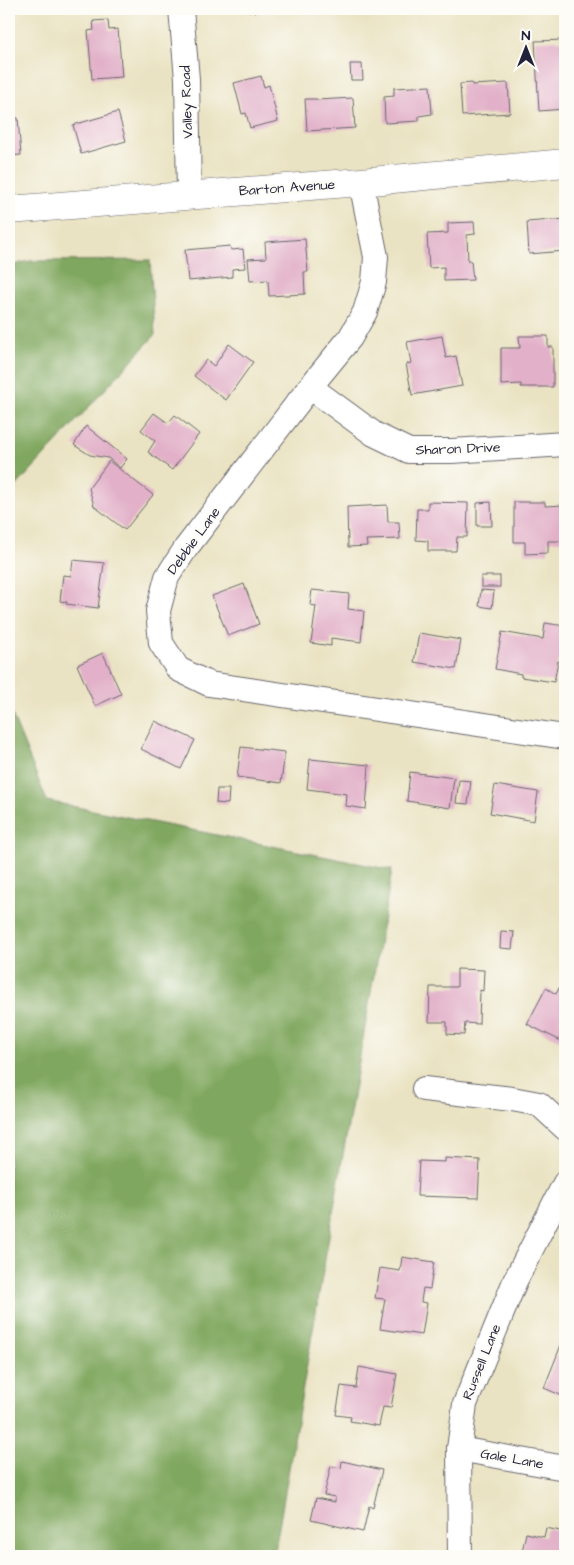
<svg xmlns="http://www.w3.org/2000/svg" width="574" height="1565" font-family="'Architects Daughter',sans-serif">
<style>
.forest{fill:#80a75e;stroke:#51644c}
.building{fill:#e2b1c9}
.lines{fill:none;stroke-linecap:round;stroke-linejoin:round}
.street-casing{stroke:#68666b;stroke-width:26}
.secondary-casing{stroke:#68666b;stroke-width:29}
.street{stroke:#fff;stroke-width:24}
.secondary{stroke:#fff;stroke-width:28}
.labels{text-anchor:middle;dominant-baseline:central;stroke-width:5;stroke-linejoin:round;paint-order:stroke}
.street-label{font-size:14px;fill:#22223b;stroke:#fdfcf7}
</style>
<rect width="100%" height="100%" fill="#fdfcf7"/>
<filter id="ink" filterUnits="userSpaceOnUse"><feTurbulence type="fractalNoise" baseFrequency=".02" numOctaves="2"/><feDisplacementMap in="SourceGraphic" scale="10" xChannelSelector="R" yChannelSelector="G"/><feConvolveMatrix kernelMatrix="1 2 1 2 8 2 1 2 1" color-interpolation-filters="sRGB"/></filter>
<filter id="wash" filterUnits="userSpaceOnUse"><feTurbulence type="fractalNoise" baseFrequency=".0096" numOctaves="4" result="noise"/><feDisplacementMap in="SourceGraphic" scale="20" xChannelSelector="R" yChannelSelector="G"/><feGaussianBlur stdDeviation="1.12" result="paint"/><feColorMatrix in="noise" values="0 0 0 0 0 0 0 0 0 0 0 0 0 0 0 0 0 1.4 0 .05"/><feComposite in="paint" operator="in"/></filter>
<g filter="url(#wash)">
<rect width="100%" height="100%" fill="#eae3c3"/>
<g class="forest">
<polygon points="150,260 155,335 9,494 9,498 9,266 30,261"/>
<polygon points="9,707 47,801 392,870 274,1556 9,1556"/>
</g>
<g id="blocks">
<g class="building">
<polygon points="238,9 256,9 255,12"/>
<polygon points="108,20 109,30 118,29 122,77 92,79 88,31 94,30 93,21"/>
<polygon points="565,40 565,109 539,111 535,41"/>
<polygon points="350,64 362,64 363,80 351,80"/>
<polygon points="261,76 264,87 269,85 278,121 250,128 246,113 242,114 234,83"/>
<polygon points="472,83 472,85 508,83 510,113 462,116 460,84"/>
<polygon points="430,86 432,114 419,116 419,121 385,123 384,97 394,96 394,88"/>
<polygon points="353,98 355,128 307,131 305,99 317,99 317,100"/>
<polygon points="118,112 126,141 81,154 73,125"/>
<polygon points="9,118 18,118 21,155 9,156"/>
<polygon points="565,219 565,251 529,254 527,222"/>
<polygon points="474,222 475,234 467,235 468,261 471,261 473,280 444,281 444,267 429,268 427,234 448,233 448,223"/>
<polygon points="305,239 308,272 304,272 305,294 269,296 268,280 250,281 248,259 266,258 265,242"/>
<polygon points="230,246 231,250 243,249 245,268 232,269 232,277 188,281 185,250"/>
<polygon points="442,336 446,358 456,356 462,386 412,395 406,364 411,363 407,342"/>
<polygon points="519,336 548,336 548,347 553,347 553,387 521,387 521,384 501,385 501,348 520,348"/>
<polygon points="229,344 253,362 226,400 194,376 206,360 214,366"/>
<polygon points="154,413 168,423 175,415 199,434 172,470 148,452 155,441 141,430"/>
<polygon points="86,426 127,459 120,468 108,458 90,455 74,445"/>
<polygon points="109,461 153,495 125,530 94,506 89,488"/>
<polygon points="428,502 468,503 467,537 457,537 456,551 428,551 428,541 416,540 417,509 428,509"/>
<polygon points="491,502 492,526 477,526 477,503"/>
<polygon points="514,502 545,502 545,506 565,505 565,541 548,541 548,553 525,554 525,542 514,542"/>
<polygon points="387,505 388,522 399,522 400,539 366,540 367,546 348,547 347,507"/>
<polygon points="73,560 104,563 98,608 66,604 67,602 60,601 63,575 71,576"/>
<rect x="481" y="576" width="19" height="11"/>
<polygon points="244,584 259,624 228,636 212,596"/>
<polygon points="312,590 349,594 348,609 364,611 361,642 331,638 331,646 311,643 316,606 310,605"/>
<polygon points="481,590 494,591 492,608 479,606"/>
<polygon points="545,623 565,626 565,644 562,662 558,661 554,682 521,677 521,674 495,669 502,632 543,639"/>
<polygon points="419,633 461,640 456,669 414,662"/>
<polygon points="103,653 121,694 95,706 77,665"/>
<polygon points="155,721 195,740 181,769 141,749"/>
<polygon points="241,747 285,752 281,783 237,777"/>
<polygon points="310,759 369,765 366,809 346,806 347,794 307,789"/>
<polygon points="410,772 454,778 450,808 407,801"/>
<polygon points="459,780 471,781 468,804 456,803"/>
<polygon points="495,785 538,792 534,821 490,813"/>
<polygon points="217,789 229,789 228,804 216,803"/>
<polygon points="501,931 514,932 512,949 500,948"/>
<polygon points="457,969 484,970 483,991 480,990 479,1024 465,1023 464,1035 447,1034 447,1022 429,1022 430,987 457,987"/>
<polygon points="563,981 565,982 565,1043 527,1024 546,988 556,994"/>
<polygon points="445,1158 480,1160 478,1198 417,1196 419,1161 445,1162"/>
<polygon points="402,1257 434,1262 430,1289 423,1288 421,1302 427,1303 422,1335 380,1329 385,1299 375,1298 380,1268 400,1271"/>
<polygon points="565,1335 565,1397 544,1388"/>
<polygon points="359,1367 397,1374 391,1408 383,1407 379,1426 350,1421 351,1417 336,1415 341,1386 356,1388"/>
<polygon points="342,1461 382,1470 373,1508 369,1506 363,1532 311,1520 316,1498 335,1502 335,1497 324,1495 331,1466 341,1468"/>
<polygon points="546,1528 565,1532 565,1556 521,1556 526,1533 544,1537"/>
</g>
</g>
</g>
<g filter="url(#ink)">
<use href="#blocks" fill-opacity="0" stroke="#68666b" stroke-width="1"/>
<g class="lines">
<g class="street-casing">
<g id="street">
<polyline points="181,9 187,79 189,195"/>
<polyline points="361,182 376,257 374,282 365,312 350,338 310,387 186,548 167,577 158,611 161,643 178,669 209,684 565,737"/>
<polyline points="310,387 374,434 409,451 452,451 565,444"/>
<polyline points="424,1089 512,1099 539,1104 565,1128"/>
<polyline points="459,1449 565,1468"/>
<polyline points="460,1556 459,1449 465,1404 515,1281 565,1183"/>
</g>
</g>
<g class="secondary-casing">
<polyline id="secondary" points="9,210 361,182 565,163"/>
</g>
<use href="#street" class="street"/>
<use href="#secondary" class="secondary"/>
</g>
</g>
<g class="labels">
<g class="street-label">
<text transform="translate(187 102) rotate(-92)">Valley Road</text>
<text transform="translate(287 188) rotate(-4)">Barton Avenue</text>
<text transform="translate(458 449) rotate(-2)">Sharon Drive</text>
<text transform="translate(194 541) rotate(-54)">Debbie Lane</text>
<text transform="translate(482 1362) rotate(-68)">Russell Lane</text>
<text transform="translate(512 1459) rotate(10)">Gale Lane</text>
</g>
</g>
<rect width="574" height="1565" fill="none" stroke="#fdfcf7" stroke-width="30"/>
<g transform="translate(526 48)" stroke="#fdfcf7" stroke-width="4" paint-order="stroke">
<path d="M0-4L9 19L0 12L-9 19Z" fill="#22223b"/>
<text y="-8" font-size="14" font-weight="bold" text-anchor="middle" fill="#22223b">N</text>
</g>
</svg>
